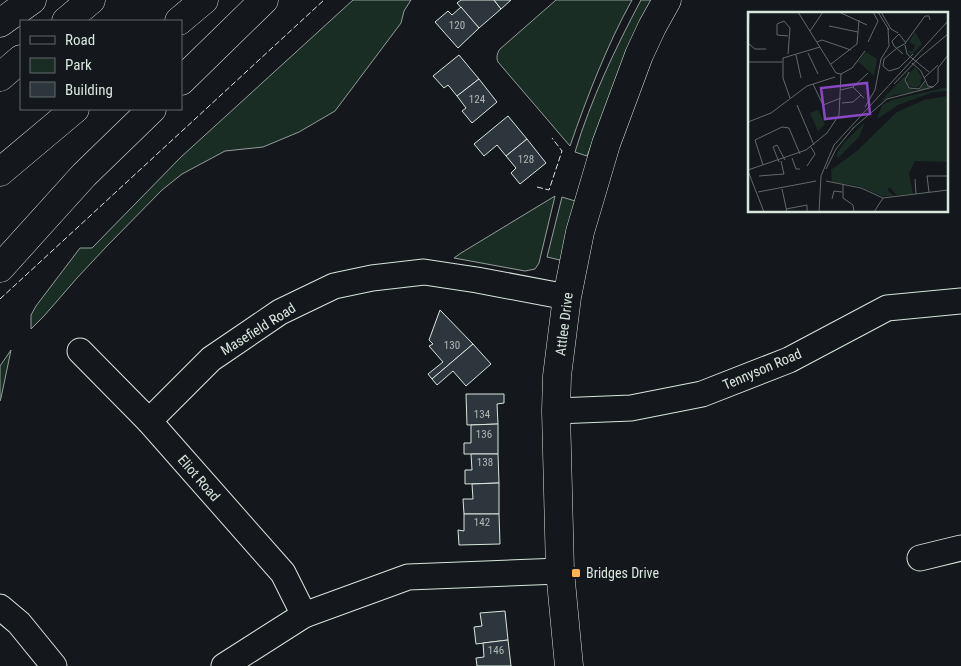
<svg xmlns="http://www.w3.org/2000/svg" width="961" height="666" font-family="'Roboto Condensed',sans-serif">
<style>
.green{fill:#1a2d24;stroke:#939e99}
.building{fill:#2c363c;stroke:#d8e6dc}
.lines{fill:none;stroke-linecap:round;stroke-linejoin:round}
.minor-casing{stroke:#d8e6dc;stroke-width:27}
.tertiary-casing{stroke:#d8e6dc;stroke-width:29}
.trunk-casing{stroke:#d8e6dc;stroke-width:29}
.minor{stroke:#14181c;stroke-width:25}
.tertiary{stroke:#14181c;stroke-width:28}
.trunk{stroke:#14181c;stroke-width:28}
.fence{stroke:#d8e6dc;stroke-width:1;stroke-dasharray:6 2.5;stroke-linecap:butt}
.poi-dot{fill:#ffb74d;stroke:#14181c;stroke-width:2}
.labels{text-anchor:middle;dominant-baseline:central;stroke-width:4;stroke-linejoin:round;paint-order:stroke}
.number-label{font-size:11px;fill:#adbab4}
.street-label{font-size:14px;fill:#d8e6dc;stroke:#14181c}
.poi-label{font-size:14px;fill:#d8e6dc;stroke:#14181c;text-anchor:start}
.inset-road{fill:none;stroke:#626a69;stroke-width:1}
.view{fill:#8948c3;fill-opacity:0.15;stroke:#8948c3;stroke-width:2.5}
.inset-edge{fill:none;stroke:#d8e6dc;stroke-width:2.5}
</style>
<rect width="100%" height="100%" fill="#14181c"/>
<g class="green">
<polygon points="353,0 411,0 404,11 401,23 335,111 299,132 263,147 225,151 182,174 162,190 107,246 77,278 44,316 31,329 31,315 36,306 80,248 92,248 181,157"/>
<path d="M556,0h76c-25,45 -45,97 -62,146l-72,-84c-2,-4 -1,-9 2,-13z"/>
<path d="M641,0h14l-51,112 -17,44 -12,-4c16,-53 40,-103 66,-152z"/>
<polygon points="555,196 539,263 535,269 525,271 454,258 461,253"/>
<polygon points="562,197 575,201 561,259 560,260 547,257"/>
<polygon points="11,350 1,398 0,401 0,366"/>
</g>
<g class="building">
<polygon points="461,0 494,0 501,9 479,28 457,3"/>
<polygon points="494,0 511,0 501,9"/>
<polygon points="461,7 479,28 458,48 435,22 448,11 452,15"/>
<polygon points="459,55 479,79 457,96 448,85 444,88 433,76"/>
<polygon points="479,79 497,102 472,123 462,111 466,108 457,96"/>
<polygon points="508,116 527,139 506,156 497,145 484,156 474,144"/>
<polygon points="527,139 546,163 520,184 511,173 516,168 506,156"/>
<polygon points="440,310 473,344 432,379 428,374 443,362 429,346 433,344 429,340"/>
<polygon points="473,344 491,364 466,386 453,371 437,385 432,379"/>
<polygon points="466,394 504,394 504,403 497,404 498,424 467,425"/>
<polygon points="498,424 498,454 464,454 464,443 471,443 471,425"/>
<polygon points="471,454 498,454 499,483 465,484 465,470 472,470"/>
<polygon points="499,483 499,514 464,514 463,499 473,499 472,484"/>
<polygon points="464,514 499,514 500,544 459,545 458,530 464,531"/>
<polygon points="505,611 508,640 476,644 474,627 482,626 480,613"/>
<polygon points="508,640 511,666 477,666 476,658 484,657 483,643"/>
</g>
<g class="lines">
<g class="minor-casing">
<g id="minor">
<polyline points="80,351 149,421 283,573 304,615"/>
<polyline points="556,411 631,408 702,394 789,360 887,308 961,301"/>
<polyline points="149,421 211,359 280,312 334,286 372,278 424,272 477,280 567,297"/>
<polyline points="920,558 961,548"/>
<polyline points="0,607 19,623 54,666"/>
<polyline points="224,666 304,615 408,577 560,571"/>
</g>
</g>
<g class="tertiary-casing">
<polyline id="tertiary" points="569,666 560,571 556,411 557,376 567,297 580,232 606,144 639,55 652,27 667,0"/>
</g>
<g class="trunk-casing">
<g id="trunk">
<polyline points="66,21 91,0"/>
<polyline points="179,21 204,0"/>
<polyline points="0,23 32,0"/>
<polyline points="0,77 21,59"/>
<polyline points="181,81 264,0"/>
<polyline points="0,172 75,109"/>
<polyline points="0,268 84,175 152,109"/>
</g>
</g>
<use href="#minor" class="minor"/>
<use href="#tertiary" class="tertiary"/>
<use href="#trunk" class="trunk"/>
<g class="fence">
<polyline points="537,187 549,190 562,151 552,138"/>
<polyline points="0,299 324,0"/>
</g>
</g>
<rect class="poi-dot" x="571" y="568" width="10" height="10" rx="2.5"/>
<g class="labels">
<g class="number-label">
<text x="457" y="25">120</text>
<text x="477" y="99">124</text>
<text x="526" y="159">128</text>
<text x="452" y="345">130</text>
<text x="482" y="414">134</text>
<text x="484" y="434">136</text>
<text x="485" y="462">138</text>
<text x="482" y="522">142</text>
<text x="496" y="650">146</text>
</g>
<g class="street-label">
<text transform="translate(564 324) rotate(-83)">Attlee Drive</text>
<text transform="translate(258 329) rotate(-32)">Masefield Road</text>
<text transform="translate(762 369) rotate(-23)">Tennyson Road</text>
<text transform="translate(199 478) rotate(49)">Eliot Road</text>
</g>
<g class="poi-label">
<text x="586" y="573">Bridges Drive</text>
</g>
</g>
<g transform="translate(748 12)">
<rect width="200" height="200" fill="#14181c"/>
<path d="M167,20l7,12 -11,11 -2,-2 -1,-2h5l2,-6 -6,-3zM118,40l11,7 -3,17 -15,-14 -3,2zM166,54l-9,10 2,11 10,5 8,-9 5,5 -13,4 -23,3 -14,7zM167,55l7,10 -2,8 -4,3 -9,-3 1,-10zM200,75v4l-15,1 -35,13 -21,14 5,-14 10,-5zM200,84v66l-33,-1 -6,12 4,21 -17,1 -6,-8 -3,3 7,6h-12l-23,-10 -27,-4 -1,-12 26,-19 40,-39 27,-12zM70,98l7,14 -7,7 -8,-18zM117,110l-6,15 -21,21 -1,-5 7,-10z" fill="#1a2d24"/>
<path class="inset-road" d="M91,0l28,13M130,0l11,18M133,0l10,17 7,4M81,14l29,6M62,19l13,-19M40,24l-11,-1v-11l7,-3 6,7 -2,26M69,30l5,-2 29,10M120,30l10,-21 -5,-9M158,30l19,-26h4l1,4M1,32l6,5h11M0,33l1,-33M157,33l2,9 22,18M149,36l9,-5 -7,-9 -7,7 2,5 9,8M149,36l-13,11 -1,7 6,5 10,-3 14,-14M60,41l10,21M48,43l5,23M0,50h34M164,51l9,8 7,15 5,1 5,-5v-14l10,-13M83,52l26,-20 2,-24M161,60l-4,8 4,8 10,1 6,-8M93,62l11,-6 13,-17M176,66l14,-13M65,72l10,21 18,-7M146,72l25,-26 29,-24M105,75l11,11M93,78l12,-3 15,-14M42,86l-7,-20v-20l37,-11M94,91l11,-1 8,-7M49,93l17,40M117,95l10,-17 6,-31 8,-13 -1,-18M0,110l23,-9 36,-27 28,-9M104,117l35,-30 46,-12M44,146l4,11h4M31,150l-6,-15 4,-2 8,15M15,153l-8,-25 27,-13 7,1 11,26M59,154l8,-12 -4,-7M78,157l10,-20 18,-22M0,158l58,-20 21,-17 12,-18 2,-41 -5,-1 -38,-61M0,159l16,41M11,164l25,-2 -3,-13M167,167l1,15M78,169l35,7 22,10 65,-8M95,173v13l10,7 1,7M34,177l5,23M10,180l58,-11M181,180l-2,-16h21M84,187l2,-8 8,1M38,197l21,-4v7M71,200l2,-36 13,-31 114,-124M126,200l9,-14"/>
<path class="view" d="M119,71l3,31 -45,5 -4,-31z"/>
<rect width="200" height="200" class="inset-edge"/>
</g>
<rect x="20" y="20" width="162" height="90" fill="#14181c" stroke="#626a69"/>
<rect x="30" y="36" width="25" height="8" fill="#14181c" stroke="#626a69"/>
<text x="65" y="45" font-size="15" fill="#d8e6dc">Road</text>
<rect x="30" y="58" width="25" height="15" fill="#1a2d24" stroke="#626a69"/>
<text x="65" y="70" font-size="15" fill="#d8e6dc">Park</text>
<rect x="30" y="82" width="25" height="15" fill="#2c363c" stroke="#626a69"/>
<text x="65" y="95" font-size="15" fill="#d8e6dc">Building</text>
</svg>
